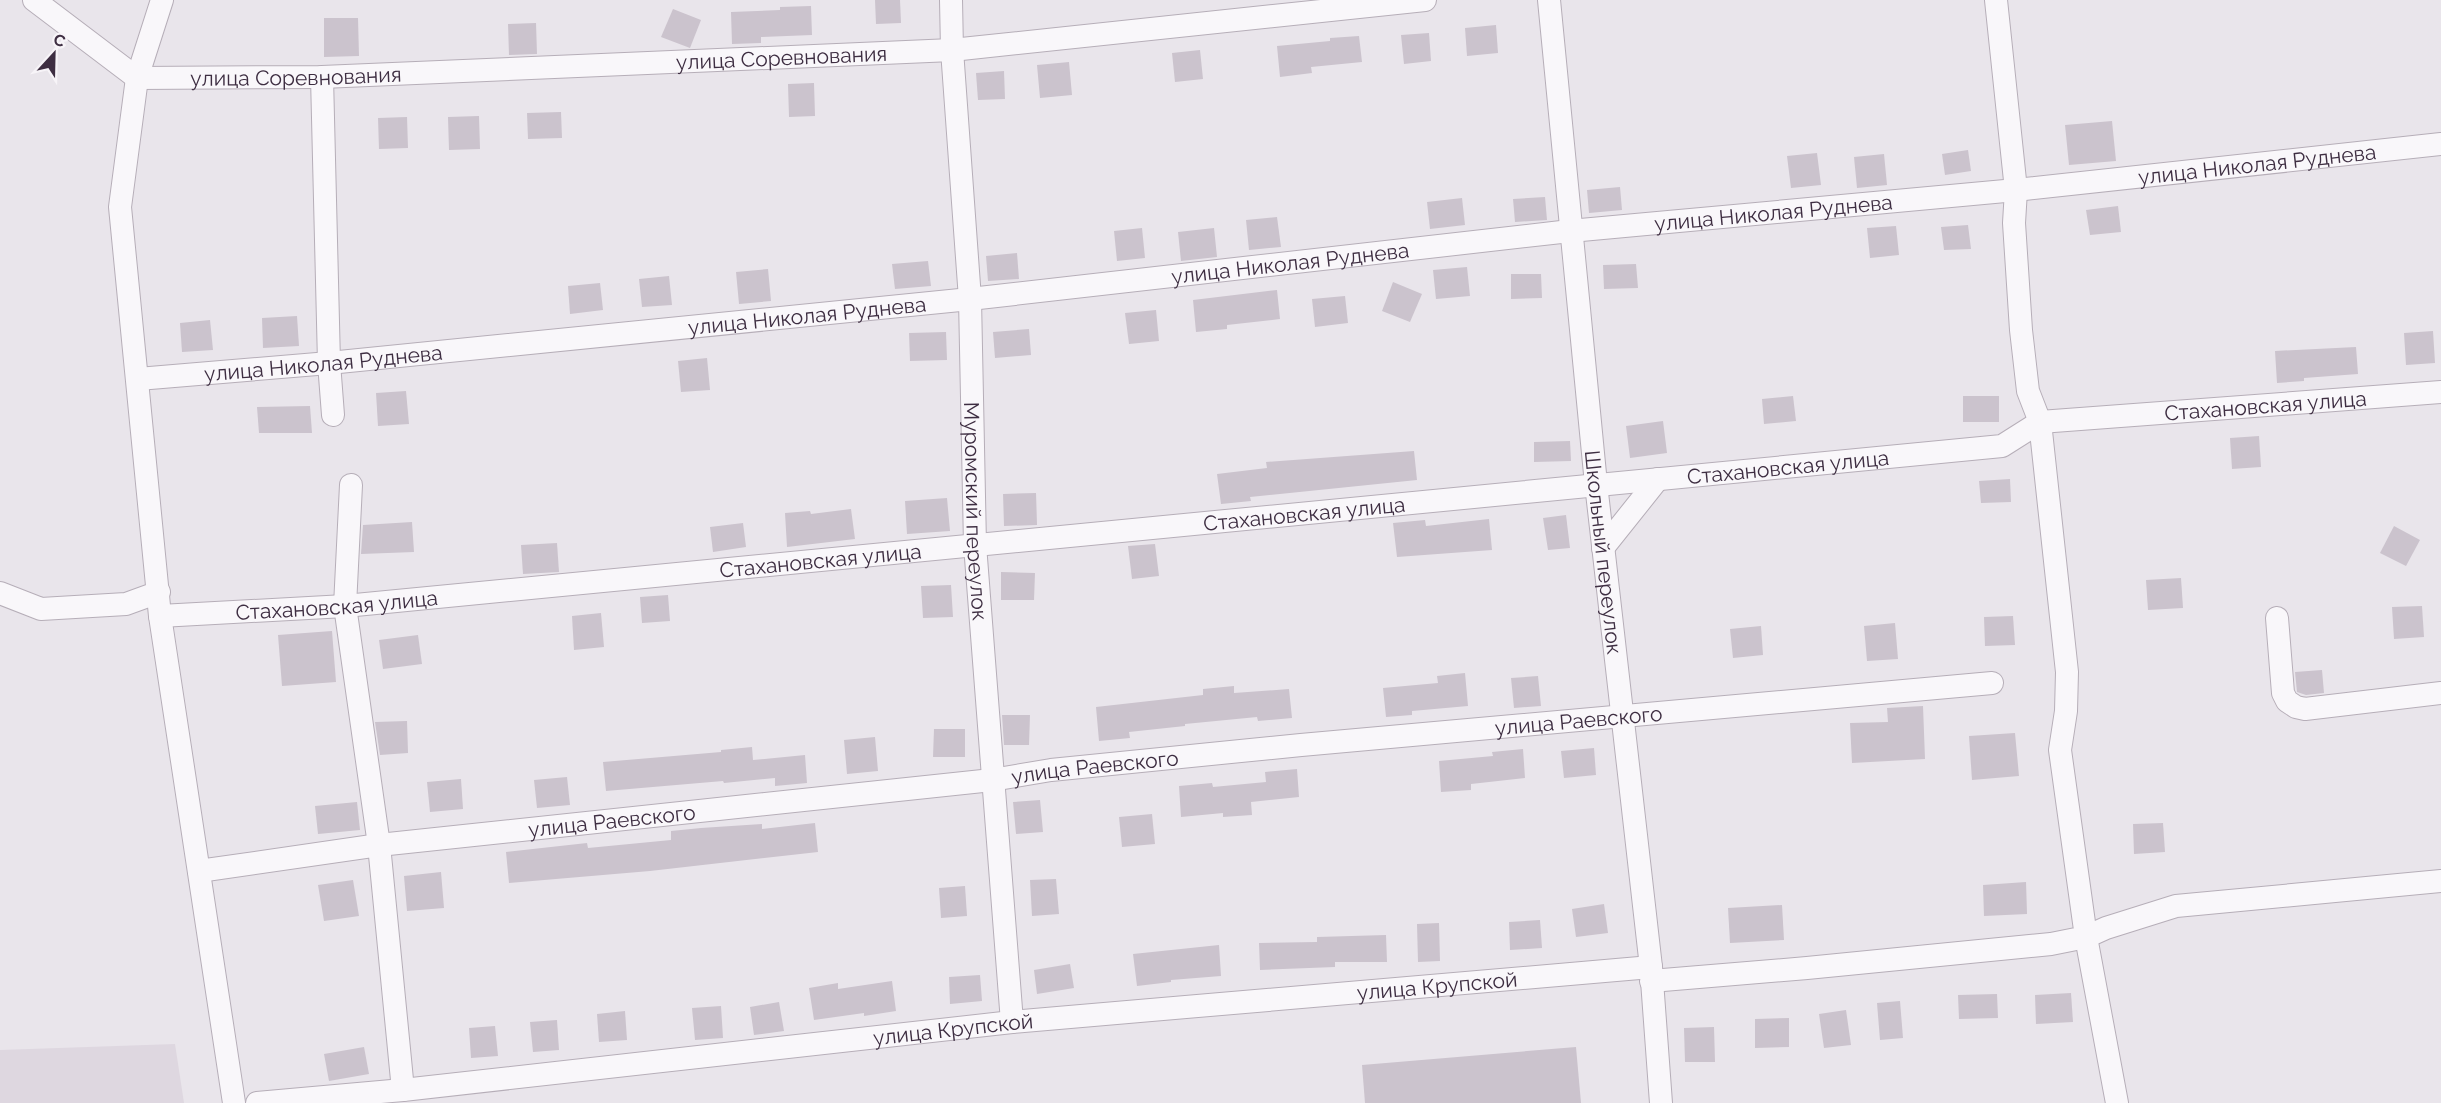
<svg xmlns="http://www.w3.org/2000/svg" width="2441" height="1103" font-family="Raleway,sans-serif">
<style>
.built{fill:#ded7e0}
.building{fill:#cbc3cd}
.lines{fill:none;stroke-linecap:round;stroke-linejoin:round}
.minor-casing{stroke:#b6aeb8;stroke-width:24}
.minor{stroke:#f9f7fa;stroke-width:22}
.labels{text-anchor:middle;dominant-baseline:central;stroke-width:4.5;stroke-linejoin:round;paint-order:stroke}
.street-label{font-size:21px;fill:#3e2e42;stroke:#f7f4f8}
</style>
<rect width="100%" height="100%" fill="#e9e5eb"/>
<polygon class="built" points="175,1044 184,1103 0,1103 0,1050"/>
<g class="building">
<polygon points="875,0 900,0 901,23 876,24"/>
<polygon points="811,6 812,35 761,37 761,43 732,44 731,12 780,10 780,7"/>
<polygon points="673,9 701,20 690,48 661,37"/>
<polygon points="324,18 358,18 359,56 324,57"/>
<polygon points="536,23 537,54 509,55 508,24"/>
<polygon points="1496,25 1498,53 1467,56 1465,28"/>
<polygon points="1429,33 1431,61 1404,64 1401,35"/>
<polygon points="1359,36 1362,62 1311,67 1312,73 1280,77 1277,46 1330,41 1330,38"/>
<polygon points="1200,50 1203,79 1175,82 1172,53"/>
<polygon points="1069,62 1072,95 1040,98 1037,65"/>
<polygon points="1004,71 1005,99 978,100 976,73"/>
<polygon points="814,83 815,116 789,117 788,84"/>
<polygon points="561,112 562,138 528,139 527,113"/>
<polygon points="479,116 480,149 449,150 448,117"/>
<polygon points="407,117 408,148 379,149 378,118"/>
<polygon points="2112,121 2116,161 2069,165 2065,125"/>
<polygon points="1968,150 1971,171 1945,175 1942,154"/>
<polygon points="1817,153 1821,185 1791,188 1787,156"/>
<polygon points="1884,154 1887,185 1857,188 1854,157"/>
<polygon points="1620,187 1622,210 1589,213 1587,190"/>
<polygon points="1545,197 1547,220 1515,222 1513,199"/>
<polygon points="1462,198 1465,225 1430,229 1427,202"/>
<polygon points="2118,206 2121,232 2090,235 2086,210"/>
<polygon points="1277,217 1281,247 1249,250 1246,220"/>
<polygon points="1968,225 1971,249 1944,250 1941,227"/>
<polygon points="1896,226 1899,255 1870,258 1867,228"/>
<polygon points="1142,228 1145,258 1117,261 1114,231"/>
<polygon points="1214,228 1217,257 1181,261 1178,232"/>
<polygon points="1017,253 1019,279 988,281 986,256"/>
<polygon points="928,261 931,286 895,289 892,264"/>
<polygon points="1636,264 1638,288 1604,289 1603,265"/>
<polygon points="1467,267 1470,296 1436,299 1433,270"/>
<polygon points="768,269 771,301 739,304 736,272"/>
<polygon points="1511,274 1541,274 1542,298 1511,299"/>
<polygon points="669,276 672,305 642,307 639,279"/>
<polygon points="1393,282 1422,294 1410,322 1382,311"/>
<polygon points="600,283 603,310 570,314 568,286"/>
<polygon points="1277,290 1280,319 1227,325 1227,329 1196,332 1193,300"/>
<polygon points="1345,296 1348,323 1315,327 1312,299"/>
<polygon points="1156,310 1159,341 1129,344 1125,313"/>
<polygon points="297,316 299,346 263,348 262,318"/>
<polygon points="210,320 213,350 182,352 180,323"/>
<polygon points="1029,329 1031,355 995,358 993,332"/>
<polygon points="2433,331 2435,363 2406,365 2404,333"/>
<polygon points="946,332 947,360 910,361 909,333"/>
<polygon points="2356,347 2358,374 2304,378 2304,381 2277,383 2275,351"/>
<polygon points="707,358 710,390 681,392 678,361"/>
<polygon points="406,391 409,424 378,426 376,393"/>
<polygon points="1793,396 1796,421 1764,424 1762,399"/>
<rect x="1963" y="396" width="36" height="26"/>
<polygon points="310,406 312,433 259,433 257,407"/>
<polygon points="1663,421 1667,453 1630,458 1626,426"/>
<polygon points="2259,436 2261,467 2232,469 2230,438"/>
<polygon points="1570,441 1571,461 1534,462 1534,442"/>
<polygon points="1414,451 1417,480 1250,497 1251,501 1221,504 1217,474 1267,468 1266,462"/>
<polygon points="2010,479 2011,502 1981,503 1979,481"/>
<polygon points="1036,493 1037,525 1004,526 1003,494"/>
<polygon points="947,498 950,531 907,534 905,501"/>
<polygon points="851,509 855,539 787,547 785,513 810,511 811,514"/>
<polygon points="1566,515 1570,548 1548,550 1543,518"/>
<polygon points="1489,519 1492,550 1397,557 1393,523 1425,520 1426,526"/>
<polygon points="412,522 414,552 361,554 363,525"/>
<polygon points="743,523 746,547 713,552 710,527"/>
<polygon points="2394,526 2420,540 2406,566 2380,553"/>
<polygon points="557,543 559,572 523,574 521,545"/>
<polygon points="1155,544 1159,576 1132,579 1128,546"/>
<polygon points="1001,572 1035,573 1034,600 1001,600"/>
<polygon points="2181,578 2183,608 2148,610 2146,580"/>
<polygon points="951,585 953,617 923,618 921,586"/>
<polygon points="668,595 670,621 642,623 640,597"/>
<polygon points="2422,606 2424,637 2394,639 2392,607"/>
<polygon points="601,613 604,647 574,650 572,616"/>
<polygon points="2013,616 2015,645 1985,646 1984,617"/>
<polygon points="1895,623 1898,659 1867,661 1864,626"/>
<polygon points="1761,626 1763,655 1733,658 1730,629"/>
<polygon points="332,631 336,682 282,686 278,635"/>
<polygon points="418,635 422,664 383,669 379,640"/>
<polygon points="2322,670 2324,693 2306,695 2297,692 2295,672"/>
<polygon points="1465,673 1468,706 1412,711 1412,715 1386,717 1383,688 1438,683 1437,676"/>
<polygon points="1538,676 1541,706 1514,708 1511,678"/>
<polygon points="1234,686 1234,693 1289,689 1292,718 1258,721 1257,717 1185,724 1185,726 1129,732 1130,738 1099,741 1096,707 1203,695 1203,689"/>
<polygon points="1923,706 1925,759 1852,763 1850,723 1888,722 1887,708"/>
<polygon points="1002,715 1030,715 1029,745 1004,745"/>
<polygon points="407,721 408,753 380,755 375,722"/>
<polygon points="934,729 965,729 965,757 933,757"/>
<polygon points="2015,733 2019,776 1972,780 1969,736"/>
<polygon points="875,737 878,771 847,774 844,740"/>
<polygon points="752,747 753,760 805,755 807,783 775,786 775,778 724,783 723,781 606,791 603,762 721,752 721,750"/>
<polygon points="1594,748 1596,775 1564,778 1561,751"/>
<polygon points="1523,749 1525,778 1471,784 1471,790 1441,792 1439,761 1493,756 1492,752"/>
<polygon points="1297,769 1299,797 1251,802 1252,815 1223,817 1223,813 1181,817 1179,786 1212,783 1213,787 1266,782 1265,772"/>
<polygon points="567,777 570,805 537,808 534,780"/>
<polygon points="461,779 463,809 430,812 427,782"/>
<polygon points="1040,800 1043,832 1016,834 1013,802"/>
<polygon points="357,802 360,830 318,834 315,806"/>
<polygon points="1152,814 1155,844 1122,847 1119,817"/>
<polygon points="815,823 818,852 650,871 509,883 506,852 587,843 588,848 671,840 671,831 701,828 762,824 762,829"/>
<polygon points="2163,823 2165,852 2134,854 2133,824"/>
<polygon points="441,872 444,908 407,911 404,876"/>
<polygon points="1056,879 1059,914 1032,916 1030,880"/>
<polygon points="353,880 359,916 324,921 318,885"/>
<polygon points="2026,882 2027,914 1984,916 1983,885"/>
<polygon points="965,886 967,916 941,918 939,888"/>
<polygon points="1604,904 1608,933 1576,937 1572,909"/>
<polygon points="1782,905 1784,940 1730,943 1728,908"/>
<polygon points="1540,920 1542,948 1510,950 1509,922"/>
<polygon points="1439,923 1440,961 1418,962 1417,924"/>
<polygon points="1386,935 1387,962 1335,962 1335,967 1260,970 1259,943 1317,942 1317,937"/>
<polygon points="1219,945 1221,976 1171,980 1171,982 1137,986 1133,954"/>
<polygon points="1070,964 1074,988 1037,994 1034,970"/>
<polygon points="980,975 982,1001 950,1004 949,977"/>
<polygon points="892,981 896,1011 864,1016 864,1013 814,1020 809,988 838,983 838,989"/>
<polygon points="2071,993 2073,1022 2036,1024 2035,995"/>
<polygon points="1997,994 1998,1018 1959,1019 1958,995"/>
<polygon points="1900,1001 1903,1038 1880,1040 1877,1003"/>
<polygon points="779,1002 784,1031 754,1035 750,1007"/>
<polygon points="721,1006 723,1038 695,1040 692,1008"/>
<polygon points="1846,1010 1851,1045 1824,1048 1819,1014"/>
<polygon points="625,1011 627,1040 599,1042 597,1014"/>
<polygon points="1789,1018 1789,1047 1755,1048 1755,1019"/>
<polygon points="557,1020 559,1050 533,1052 530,1022"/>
<polygon points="495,1026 498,1056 471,1058 469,1028"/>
<polygon points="1714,1027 1715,1062 1685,1062 1684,1028"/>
<polygon points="364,1047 369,1074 329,1081 324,1054"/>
<polygon points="1576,1047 1581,1103 1365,1103 1362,1065"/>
</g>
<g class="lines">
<g class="minor-casing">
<g id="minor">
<polyline points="34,0 137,78"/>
<polyline points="162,0 137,78 120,207 160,616 234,1103"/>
<path id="s1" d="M951,0l1,50 18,249 5,246 37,477"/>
<path id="s2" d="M1549,0l47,484 55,483 10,136"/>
<polyline points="322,77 329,363 333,415"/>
<path id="s3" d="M137,78l185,-1 630,-27 473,-50"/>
<path id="s4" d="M138,379l191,-16 641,-64 600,-68 446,-41 425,-46"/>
<polyline points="351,485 345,606 379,845 403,1090"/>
<polyline points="1603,548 1658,479"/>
<polyline points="0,593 41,609 126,604 159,592"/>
<path id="s5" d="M160,616l185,-10 1657,-160 38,-24 401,-30"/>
<polyline points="2277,618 2283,693 2287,701 2296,707 2305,709 2441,693"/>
<path id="s6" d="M199,871l180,-26 613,-65 59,-10 250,-25 691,-62"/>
<polyline points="1651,981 1807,968 2051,944 2086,937 2060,750 2066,711 2067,672 2040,422 2028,391 2021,330 2014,223 2016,190 1996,0"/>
<path id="s7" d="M257,1103l146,-13 609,-68 639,-55"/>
<polyline points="2117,1103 2086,937 2106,928 2176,906 2441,881"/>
</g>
</g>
<use href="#minor" class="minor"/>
</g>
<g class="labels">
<g class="street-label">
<text stroke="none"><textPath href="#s3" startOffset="645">улица Соревнования</textPath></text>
<text stroke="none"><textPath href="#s3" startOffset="159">улица Соревнования</textPath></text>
<text stroke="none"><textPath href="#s4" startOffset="2130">улица Николая Руднева</textPath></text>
<text stroke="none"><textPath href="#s4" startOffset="1644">улица Николая Руднева</textPath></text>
<text stroke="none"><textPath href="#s4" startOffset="1158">улица Николая Руднева</textPath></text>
<text stroke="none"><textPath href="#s4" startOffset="672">улица Николая Руднева</textPath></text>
<text stroke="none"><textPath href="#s4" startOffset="186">улица Николая Руднева</textPath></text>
<text stroke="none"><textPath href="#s5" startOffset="2121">Стахановская улица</textPath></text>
<text stroke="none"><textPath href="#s5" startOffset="1635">Стахановская улица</textPath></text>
<text stroke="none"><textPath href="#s1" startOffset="512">Муромский переулок</textPath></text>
<text stroke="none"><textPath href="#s5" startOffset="1149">Стахановская улица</textPath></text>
<text stroke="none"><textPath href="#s2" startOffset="555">Школьный переулок</textPath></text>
<text stroke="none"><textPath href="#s5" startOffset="663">Стахановская улица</textPath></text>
<text stroke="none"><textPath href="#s5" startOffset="177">Стахановская улица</textPath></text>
<text stroke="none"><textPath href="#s6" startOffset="1388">улица Раевского</textPath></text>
<text stroke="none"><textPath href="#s6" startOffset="902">улица Раевского</textPath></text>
<text stroke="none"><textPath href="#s6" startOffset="416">улица Раевского</textPath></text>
<text stroke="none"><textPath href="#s7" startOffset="1186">улица Крупской</textPath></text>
<text stroke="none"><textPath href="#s7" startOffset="700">улица Крупской</textPath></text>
</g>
</g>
<g transform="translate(54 54) rotate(22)" stroke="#f7f4f8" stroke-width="4.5" paint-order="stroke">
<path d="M0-4.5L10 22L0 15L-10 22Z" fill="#3e2e42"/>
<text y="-9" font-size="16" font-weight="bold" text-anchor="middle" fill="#3e2e42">С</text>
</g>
</svg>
